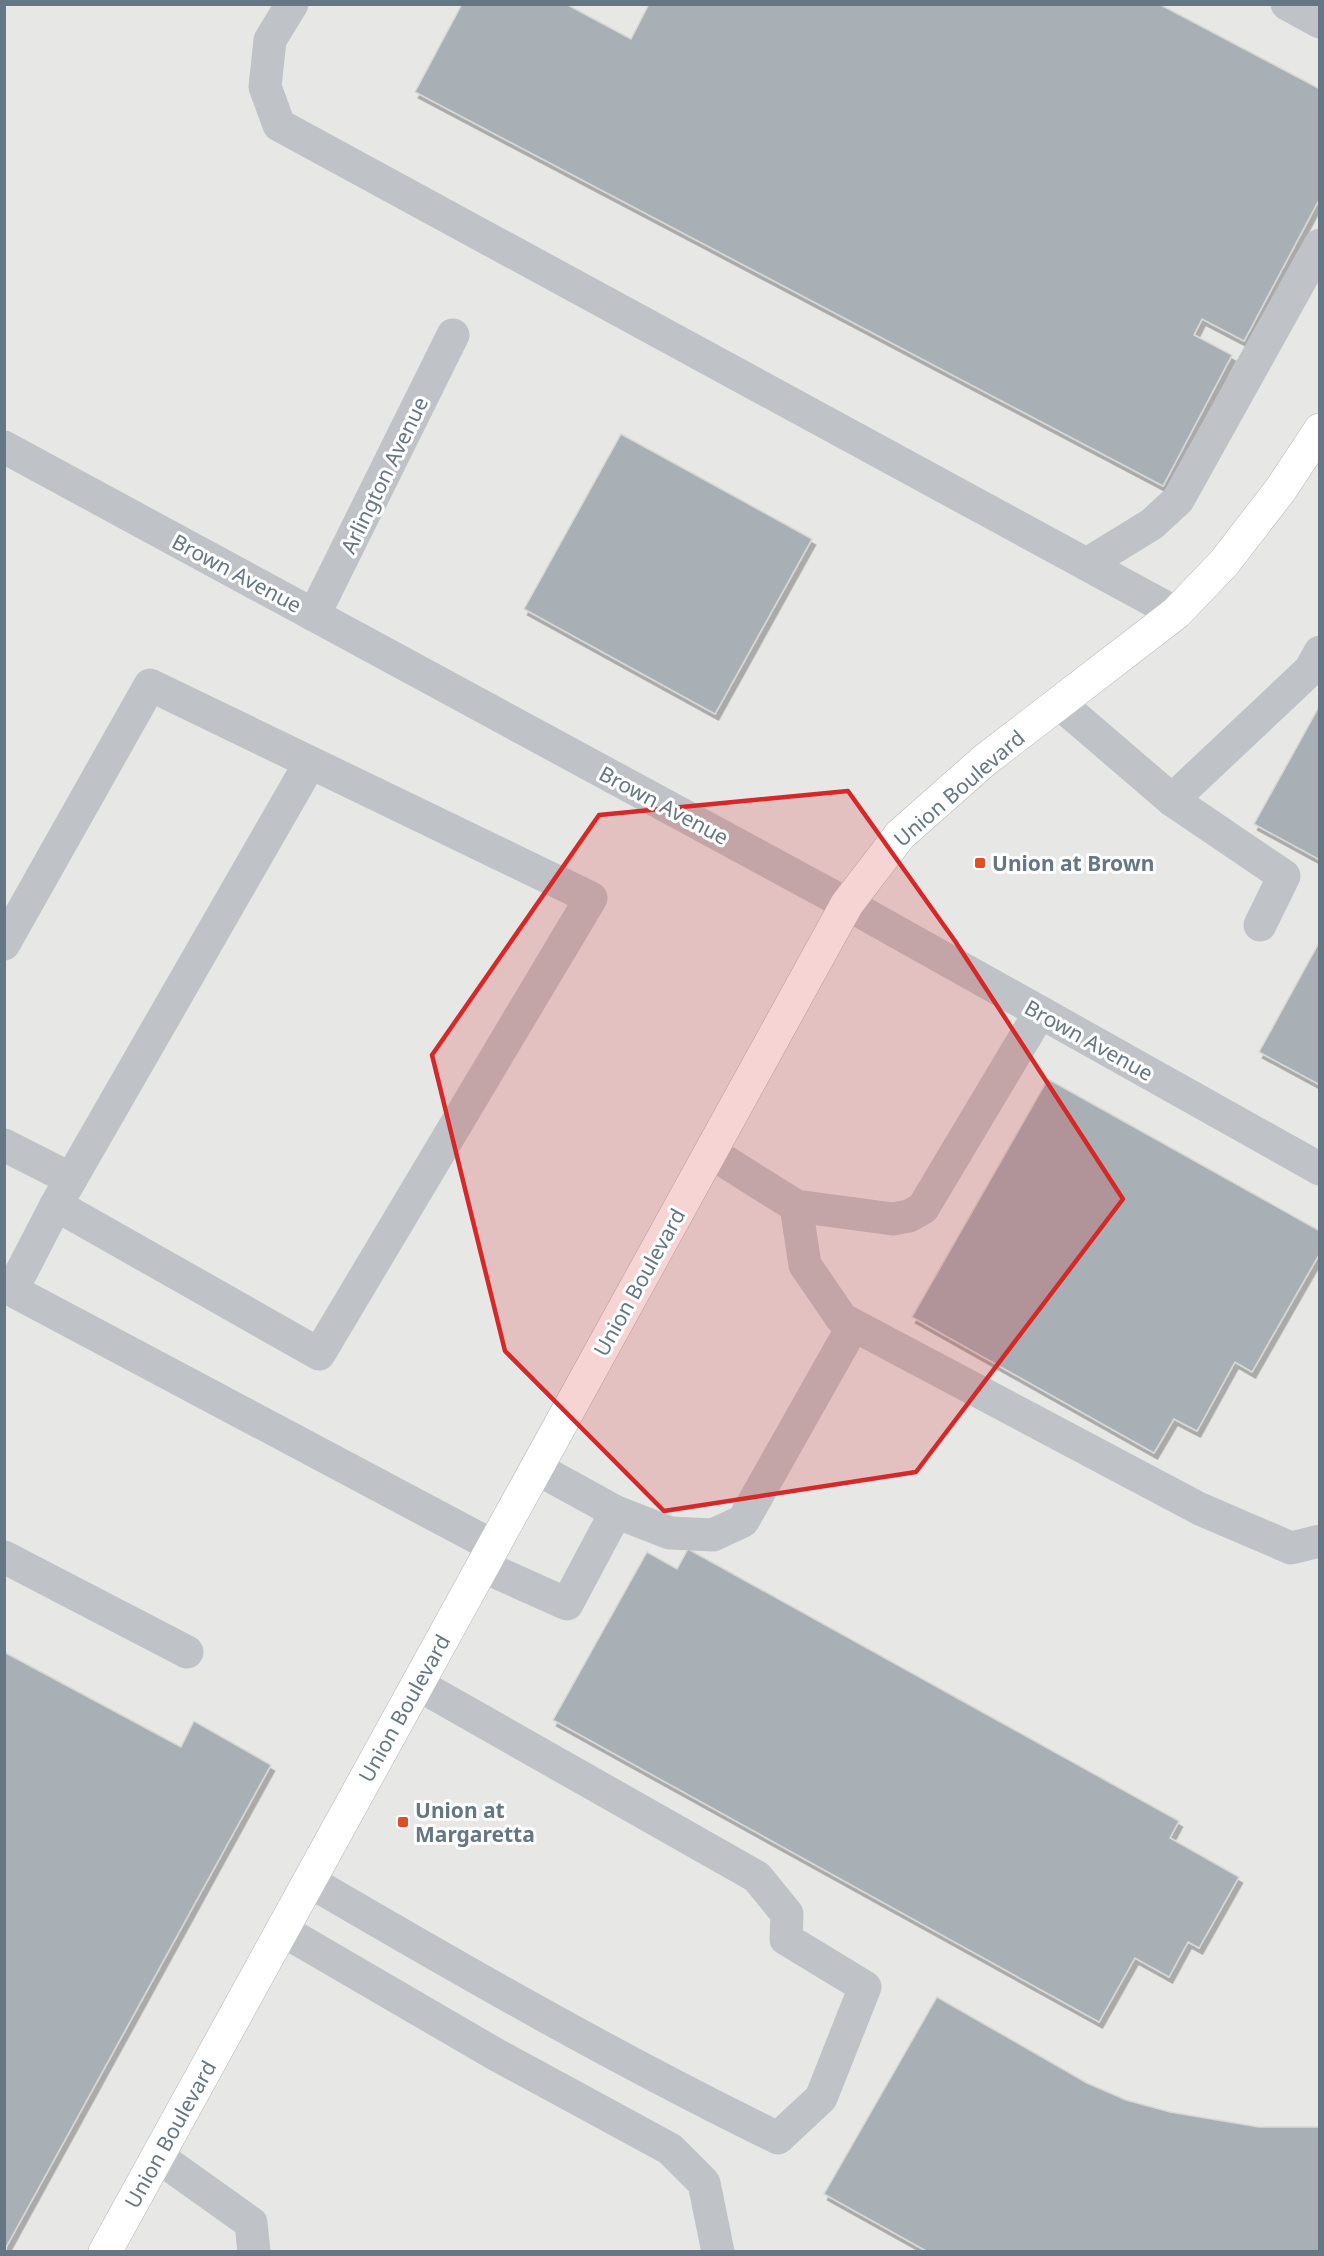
<svg xmlns="http://www.w3.org/2000/svg" width="1324" height="2256" font-family="'Noto Sans',sans-serif">
<style>
.built{fill:#e7e8e6}
.building{fill:#a8b0b6;stroke:#d7d7d5;stroke-width:1.5;filter:url(#shadow)}
.lines{fill:none;stroke-linecap:round;stroke-linejoin:round}
.major-casing{stroke:#b2b7bb;stroke-width:34}
.minor{stroke:#bfc3c7;stroke-width:33}
.major{stroke:#fff;stroke-width:33}
.marked{fill:#d62828;fill-opacity:0.2;stroke:#d62828;stroke-width:4.5;stroke-linejoin:round}
.poi-dot{fill:#e34d26;stroke:#fff;stroke-width:2}
.labels{text-anchor:middle;dominant-baseline:central;stroke-width:6;stroke-linejoin:round;paint-order:stroke}
.street-label{font-size:21px;fill:#657784;stroke:#fff}
.poi-label{font-size:21px;font-weight:bold;fill:#657784;stroke:#fff;text-anchor:start}
</style>
<defs>
<filter id="shadow"><feDropShadow dx="3.5" dy="6" stdDeviation="0" flood-color="#0004"/></filter>
</defs>
<rect width="100%" height="100%" fill="#f6f6f2"/>
<rect class="built" x="5" y="5" width="1314" height="2246"/>
<g class="building">
<polygon points="462,4 566,4 631,39 649,4 1159,4 1320,89 1320,198 1244,341 1202,319 1194,335 1232,355 1163,486 415,92"/>
<polygon points="621,434 812,539 715,714 524,609"/>
<polygon points="1320,705 1320,860 1254,824"/>
<polygon points="1320,941 1320,1085 1259,1052"/>
<polygon points="1048,1079 1320,1231 1320,1253 1252,1372 1235,1362 1197,1431 1174,1419 1154,1453 912,1317"/>
<polygon points="688,1549 1179,1821 1170,1838 1239,1877 1199,1948 1188,1942 1169,1977 1135,1958 1099,2022 553,1720 647,1552 677,1569"/>
<polygon points="4,1652 181,1747 194,1721 271,1765 4,2251"/>
<polygon points="937,1997 1087,2083 1126,2100 1170,2112 1259,2127 1320,2127 1320,2252 928,2252 824,2194"/>
</g>
<g class="lines">
<g class="major-casing">
<polyline id="major" points="105,2252 847,904 900,835 985,760 1176,613 1224,563 1281,489 1320,430"/>
</g>
<g class="minor">
<polyline points="292,4 270,40 265,87 279,125 1176,613"/>
<polyline points="1287,4 1320,22"/>
<polyline points="4,447 847,904 1320,1169"/>
<polyline points="1087,564 1152,524 1178,500 1320,245"/>
<polyline points="314,615 453,335"/>
<polyline points="1059,703 1172,800 1310,670 1320,652"/>
<polyline points="1172,800 1284,876 1260,925"/>
<polyline points="4,944 150,685 591,898 319,1354 56,1205"/>
<polyline points="4,1145 71,1179"/>
<polyline points="710,1152 796,1206 893,1219 909,1216 923,1208 1040,1012"/>
<polyline points="796,1206 805,1265 842,1319 1200,1509 1291,1548 1320,1541"/>
<polyline points="4,1286 493,1546"/>
<polyline points="12,1290 56,1205 310,763"/>
<polyline points="616,1512 670,1533 713,1535 743,1521 853,1326"/>
<polyline points="4,1557 187,1652"/>
<polyline points="482,1566 567,1604 616,1512 536,1468"/>
<path d="M309,1881c154,90 309,179 469,257l43,-40 44,-111 -79,-48 1,-25 -30,-37 -340,-193"/>
<polyline points="282,1930 495,2054 670,2149 704,2183 718,2252"/>
<polyline points="157,2156 251,2223 254,2252"/>
</g>
<use href="#major" class="major"/>
</g>
<path class="marked" d="M848,791l107,150 168,258 -207,273 -252,39 -159,-160 -73,-296 167,-240z"/>
<g class="poi-dot">
<rect x="974" y="857" width="12" height="12" rx="3"/>
<rect x="397" y="1816" width="12" height="12" rx="3"/>
</g>
<g class="labels">
<g class="street-label">
<text transform="translate(384 475) rotate(-64)">Arlington Avenue</text>
<text transform="translate(237 573) rotate(28)">Brown Avenue</text>
<text transform="translate(959 788) rotate(-41)">Union Boulevard</text>
<text transform="translate(664 805) rotate(28)">Brown Avenue</text>
<text transform="translate(1089 1040) rotate(29)">Brown Avenue</text>
<text transform="translate(639 1282) rotate(-61)">Union Boulevard</text>
<text transform="translate(404 1708) rotate(-61)">Union Boulevard</text>
<text transform="translate(170 2134) rotate(-61)">Union Boulevard</text>
</g>
<g class="poi-label">
<text x="992" y="863">Union at Brown</text>
<text x="415" y="1810">Union at<tspan x="415" dy="24">Margaretta</tspan></text>
</g>
</g>
<rect width="1324" height="2256" fill="none" stroke="#657784" stroke-width="12"/>
</svg>
